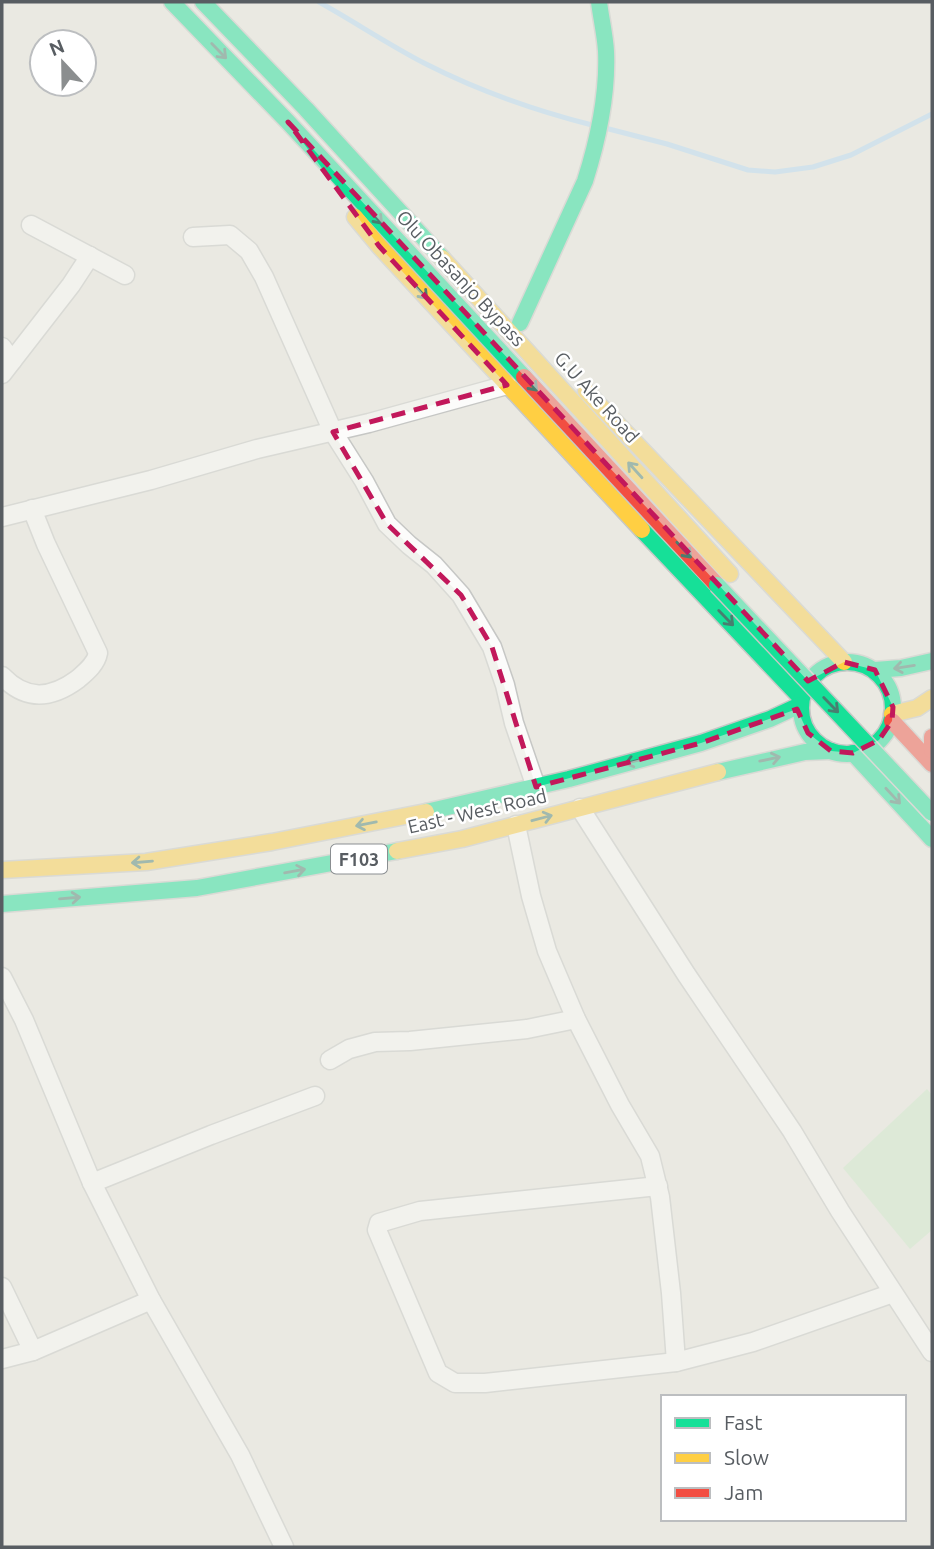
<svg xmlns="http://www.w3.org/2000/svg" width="934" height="1549" font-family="Ubuntu,sans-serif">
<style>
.green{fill:#cfe8cb}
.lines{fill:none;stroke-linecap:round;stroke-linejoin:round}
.stream{stroke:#b5daf6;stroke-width:5}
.street-casing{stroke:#c6c7c5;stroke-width:21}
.fast-casing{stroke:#c7c8c6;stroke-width:19}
.slow-casing{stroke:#c7c8c6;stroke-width:19}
.jam-casing{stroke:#c7c8c6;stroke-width:19}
.street{stroke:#fcfcfb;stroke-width:18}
.fast{stroke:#16e098;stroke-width:16}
.slow{stroke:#ffcf43;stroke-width:16}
.jam{stroke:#f24e42;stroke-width:16}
.fast-bridge-casing{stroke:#c7c8c6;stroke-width:19;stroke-linecap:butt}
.fast-bridge{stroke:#16e098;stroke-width:16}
.oneway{stroke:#487e70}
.marked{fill:none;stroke:#c2185b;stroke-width:5;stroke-dasharray:14 9;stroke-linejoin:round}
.labels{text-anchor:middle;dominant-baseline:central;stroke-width:5;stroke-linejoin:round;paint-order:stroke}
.shield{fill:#fff;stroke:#8a8e91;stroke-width:2}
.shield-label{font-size:18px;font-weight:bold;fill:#585d62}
.street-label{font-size:19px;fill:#585d62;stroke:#fff}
</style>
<rect width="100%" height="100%" fill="#eae9e2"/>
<polygon class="green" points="927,1089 932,1095 932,1230 910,1249 843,1168"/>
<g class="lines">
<g class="stream">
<path d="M319,2c36,20 70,43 107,62 51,26 111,47 166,61"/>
<polyline points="605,128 667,144 748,170 775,172 813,167 851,155 932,114"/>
</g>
<g class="street-casing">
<g id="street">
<polyline points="31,225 125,275"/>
<polyline points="193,237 230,235 249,251 264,277 333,432 364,481 387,524 409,545 434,565 461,595 492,647 505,685 514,723 536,787"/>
<polyline points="2,347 12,361 2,374"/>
<polyline points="12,361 71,285 90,256"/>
<polyline points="2,517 151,480 257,449 369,423 507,385"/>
<path d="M2,676c24,25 49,23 76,3 8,-7 18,-15 20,-26l-52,-109 -14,-35"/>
<polyline points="580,808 686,974 792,1131 840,1211 932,1352"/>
<polyline points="516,825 531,896 547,951 576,1019 620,1105 650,1156 660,1197 671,1293 676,1362"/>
<polyline points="2,977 24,1020 92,1183 151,1300 240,1455 284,1547"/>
<polyline points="330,1060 349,1049 375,1042 410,1041 527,1029 576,1019"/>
<polyline points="92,1183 211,1135 315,1096"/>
<polyline points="658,1186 420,1211 379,1223 377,1230 438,1373 455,1383 485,1383 676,1362 753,1342 893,1293"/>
<polyline points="2,1287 33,1351"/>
<polyline points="2,1359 33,1351 151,1300"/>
</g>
</g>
<g class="fast-casing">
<g id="fast">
<polyline points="172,2 288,122 524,377"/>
<polyline points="203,2 306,109 442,258"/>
<path d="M520,323l65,-142c13,-41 23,-86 21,-130 -1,-16 -5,-33 -7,-49"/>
<polyline points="642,530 801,698"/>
<circle cx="847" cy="708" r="46"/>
<polyline points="875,670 901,668 932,661"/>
<polyline points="853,753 932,839"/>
<polyline points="718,772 805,752 831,751"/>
<polyline points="426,812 569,779 701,743 770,719 800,705"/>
<polyline points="2,904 197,888 397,851"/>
</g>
</g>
<g class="slow-casing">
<g id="slow">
<polyline points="355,217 379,246 642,530"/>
<polyline points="442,258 730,574"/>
<polyline points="586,391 844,662"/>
<polyline points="892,714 917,708 932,698"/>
<polyline points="397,851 462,839 718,772"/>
<polyline points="2,870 146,862 272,842 426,812"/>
</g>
</g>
<g class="jam-casing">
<g id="jam">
<polyline points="524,377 717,585"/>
<polyline points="892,721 932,764"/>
<polyline points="932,737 932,750"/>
</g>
</g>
<use href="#street" class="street"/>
<use href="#fast" class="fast"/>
<use href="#slow" class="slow"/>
<use href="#jam" class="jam"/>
<g class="fast-bridge-casing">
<polyline id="fast-bridge" points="717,585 932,813"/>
</g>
<use href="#fast-bridge" class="fast-bridge"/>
</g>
<defs><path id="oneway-shaft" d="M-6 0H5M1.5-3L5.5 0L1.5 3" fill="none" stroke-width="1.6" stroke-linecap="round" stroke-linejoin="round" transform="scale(1.75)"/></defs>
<g class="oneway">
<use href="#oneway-shaft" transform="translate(219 51) rotate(46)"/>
<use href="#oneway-shaft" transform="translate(375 216) rotate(47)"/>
<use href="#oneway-shaft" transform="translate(420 291) rotate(47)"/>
<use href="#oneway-shaft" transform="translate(530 383) rotate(47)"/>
<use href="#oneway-shaft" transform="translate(635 470) rotate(-132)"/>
<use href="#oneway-shaft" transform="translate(684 550) rotate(47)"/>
<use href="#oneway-shaft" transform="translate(726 618) rotate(46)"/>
<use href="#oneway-shaft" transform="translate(904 667) rotate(171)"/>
<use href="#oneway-shaft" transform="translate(831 705) rotate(46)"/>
<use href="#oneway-shaft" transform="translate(770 759) rotate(-12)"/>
<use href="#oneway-shaft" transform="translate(635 761) rotate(165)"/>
<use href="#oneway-shaft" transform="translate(893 796) rotate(47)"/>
<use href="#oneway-shaft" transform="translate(542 818) rotate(-15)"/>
<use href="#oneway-shaft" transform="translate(366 824) rotate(169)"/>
<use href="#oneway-shaft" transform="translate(142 862) rotate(175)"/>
<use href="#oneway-shaft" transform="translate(295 871) rotate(-10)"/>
<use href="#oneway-shaft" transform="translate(70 898) rotate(-5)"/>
</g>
<path d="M0 0H934V1549H0ZM288,122l520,559 36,-19 31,8 18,37 -1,14 -13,19 -26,13 -22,-2 -23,-18 -11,-24 -96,34 -165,44 -44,-140 -31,-52 -74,-71 -54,-92 174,-47 -128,-139z" fill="#eae9e2" fill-opacity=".55" fill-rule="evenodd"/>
<path class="marked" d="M288,122l520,559 36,-19 31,8 18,37 -1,14 -13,19 -26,13 -22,-2 -23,-18 -11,-24 -96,34 -165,44 -44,-140 -31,-52 -74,-71 -54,-92 174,-47 -128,-139z"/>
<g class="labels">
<rect class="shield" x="331" y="844.5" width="56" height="29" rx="5"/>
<g class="shield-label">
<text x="359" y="859">F103</text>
</g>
<g class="street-label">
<text transform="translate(461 278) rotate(47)">Olu Obasanjo Bypass</text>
<text transform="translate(597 397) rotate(48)">G.U Ake Road</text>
<text transform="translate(477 811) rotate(-13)">East - West Road</text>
</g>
</g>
<rect width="934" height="1549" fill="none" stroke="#585d62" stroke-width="7"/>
<rect x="661" y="1395" width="245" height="126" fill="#ffffff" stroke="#bcbec0" stroke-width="2"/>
<rect x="675" y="1418" width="35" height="10" fill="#16e098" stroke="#bcbec0" stroke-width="2"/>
<text x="724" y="1430" font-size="21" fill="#585d62">Fast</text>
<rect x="675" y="1453" width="35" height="10" fill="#ffcf43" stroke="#bcbec0" stroke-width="2"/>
<text x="724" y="1465" font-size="21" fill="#585d62">Slow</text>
<rect x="675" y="1488" width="35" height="10" fill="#f24e42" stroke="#bcbec0" stroke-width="2"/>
<text x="724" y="1500" font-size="21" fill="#585d62">Jam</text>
<g transform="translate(63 63) rotate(338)"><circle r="33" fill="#ffffff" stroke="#bcbec0" stroke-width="2"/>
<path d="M0-5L12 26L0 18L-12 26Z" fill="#8b8e8f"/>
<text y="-10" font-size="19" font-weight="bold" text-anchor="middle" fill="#585d62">N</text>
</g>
</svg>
